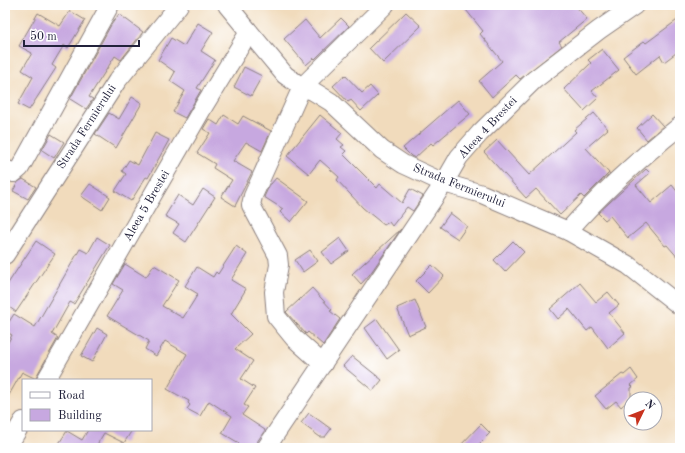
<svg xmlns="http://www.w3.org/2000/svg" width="685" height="453" font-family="'Old Standard TT',serif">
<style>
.building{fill:#c7a8e0}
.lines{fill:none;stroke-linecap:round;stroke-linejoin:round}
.minor-casing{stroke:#8a7e7c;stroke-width:20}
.minor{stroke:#fff;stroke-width:18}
.labels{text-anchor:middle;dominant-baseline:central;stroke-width:3;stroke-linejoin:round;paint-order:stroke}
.street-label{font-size:12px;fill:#22223b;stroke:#fff}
</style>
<rect width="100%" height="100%" fill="#fff"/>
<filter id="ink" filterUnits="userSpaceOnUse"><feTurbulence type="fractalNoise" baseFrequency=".025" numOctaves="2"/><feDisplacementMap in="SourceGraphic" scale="8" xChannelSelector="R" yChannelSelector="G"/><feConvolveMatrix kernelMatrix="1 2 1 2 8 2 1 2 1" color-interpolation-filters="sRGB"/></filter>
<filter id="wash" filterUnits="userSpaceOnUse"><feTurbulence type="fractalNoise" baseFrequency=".012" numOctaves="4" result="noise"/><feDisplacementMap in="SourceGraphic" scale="16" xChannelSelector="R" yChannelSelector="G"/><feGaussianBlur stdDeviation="0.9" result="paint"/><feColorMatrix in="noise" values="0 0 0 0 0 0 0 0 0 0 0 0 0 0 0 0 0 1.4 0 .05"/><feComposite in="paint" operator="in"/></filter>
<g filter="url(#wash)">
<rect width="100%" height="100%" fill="#f1dbbc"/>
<g id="blocks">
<g class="building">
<polygon points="462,5 575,5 587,19 559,42 562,46 520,79 516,75 492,97 479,81 502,61 480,34 483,31"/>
<polygon points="70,11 85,20 68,48 64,45 52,65 56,68 29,110 18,104 33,77 22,70 32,53 19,46 38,13 60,26"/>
<polygon points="406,12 421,26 383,63 369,48"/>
<polygon points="119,14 143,32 121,60 115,56 89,97 93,99 86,109 70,99 111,25"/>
<polygon points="341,18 349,26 315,59 314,58 306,65 284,39 305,20 320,38"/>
<polygon points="680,18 680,50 664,62 660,55 636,74 623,57 644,41 646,43"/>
<polygon points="198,23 213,32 201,51 215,60 197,88 201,90 185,118 173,112 185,91 170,81 175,72 158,60 171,38 184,46"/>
<polygon points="602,49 619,70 592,91 598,98 584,111 564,89 591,63 588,60"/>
<polygon points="244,67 262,76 251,96 234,87"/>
<polygon points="345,75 362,93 370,86 378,95 361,111 351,100 348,102 333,86"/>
<polygon points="132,97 142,103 116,148 95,134 109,113 119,119"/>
<polygon points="458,100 470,114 433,145 431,143 415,158 411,156 403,148"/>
<polygon points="594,113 608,129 586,148 609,173 584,198 581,195 560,215 536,189 526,198 484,152 497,140 529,175 576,132 574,130"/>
<polygon points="652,114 663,126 647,140 637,128"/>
<polygon points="224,115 238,124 243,116 271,131 262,151 246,142 233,161 252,172 235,206 221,197 232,180 213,168 215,164 197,153 210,133 203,129 209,119 218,125"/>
<polygon points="320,115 342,133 337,139 344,145 341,147 346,151 343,154 377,188 380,184 402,203 410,189 423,196 413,211 407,207 392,226 389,222 384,225 363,208 337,180 339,177 320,160 309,174 287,156"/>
<polygon points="155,133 169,140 148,178 146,177 131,201 115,191 126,174 122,171 129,160 138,165"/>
<polygon points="51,134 64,142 54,158 42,150"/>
<polygon points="646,169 650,173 636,185 651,203 672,185 680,195 680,260 667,245 665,246 646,223 628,238 610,216 605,220 598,213"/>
<polygon points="276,178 308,201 291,222 280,212 283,209 264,197 270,184 271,184"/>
<polygon points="23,179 36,187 28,199 13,191 18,182"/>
<polygon points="90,184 110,197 102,210 81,196"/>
<polygon points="203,189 215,197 186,242 173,233 179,224 165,216 178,195 193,205"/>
<polygon points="450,213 467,226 458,239 440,227"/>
<polygon points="401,229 370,274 361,284 352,274"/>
<polygon points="97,237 110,245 74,304 70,302 52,334 58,338 37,375 36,379 22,372 5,402 5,348 12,335 5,331 5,328 14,314 35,327 80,249 88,253"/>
<polygon points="340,238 349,251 331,264 322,252"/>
<polygon points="36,241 55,254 16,312 5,304 5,288"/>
<polygon points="513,241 524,252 505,272 494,260"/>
<polygon points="236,246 247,254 231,280 246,289 231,314 251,334 235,349 253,361 241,379 255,388 244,405 248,407 242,415 265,430 253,448 236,448 239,443 222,433 232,416 209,401 200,416 187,409 190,405 188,403 189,401 167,389 187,354 165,341 156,356 145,349 149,341 107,316 123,290 113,284 125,264 146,277 154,265 179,280 162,306 183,318 198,294 185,286 197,267 213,277 216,272 218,274"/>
<polygon points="310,250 318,261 303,272 295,260"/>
<polygon points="432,265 444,276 428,293 416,281"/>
<polygon points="580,283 596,302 608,292 619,305 609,313 625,333 608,348 592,327 587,331 569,309 558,319 550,309"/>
<polygon points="312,288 332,310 330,311 340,319 323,345 308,332 306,334 286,312"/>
<polygon points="415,300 426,327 408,335 397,308"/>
<polygon points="377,319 399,350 387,359 365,328"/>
<polygon points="97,328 107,334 92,362 81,356"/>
<polygon points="352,356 382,380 373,391 343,366"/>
<polygon points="631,369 638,379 631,385 633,387 631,388 631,398 621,407 616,401 606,409 595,396 622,374 624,375"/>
<polygon points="309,413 331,429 325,437 320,437 301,423"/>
<polygon points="481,424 490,433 475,448 458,448"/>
<polygon points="88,430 132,430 124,443 104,433 95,448 56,448 67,431 82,440"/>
</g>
</g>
</g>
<g filter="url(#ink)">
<use href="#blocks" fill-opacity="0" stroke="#8a7e7c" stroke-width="1"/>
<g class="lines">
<g class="minor-casing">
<g id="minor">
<polyline points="227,5 285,75 302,87 313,91 331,102 382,150 403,164 444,183 482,194 568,231 628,265 680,306"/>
<polyline points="5,169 14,173 20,168 110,5"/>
<path d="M568,231c34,-39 72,-73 112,-105"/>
<polyline points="5,255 117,81 179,5"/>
<polyline points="323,364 294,338 276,316 274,292 279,265 278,256 251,205 253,196 302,87 385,5"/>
<polyline points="46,380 205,104 249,32"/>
<polyline points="7,448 23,421"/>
<polyline points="266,448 444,183 459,157 480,133 534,80 599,30 635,5"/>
</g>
</g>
<use href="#minor" class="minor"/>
</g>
</g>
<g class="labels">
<g class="street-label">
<text transform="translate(87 127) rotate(-57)">Strada Fermierului</text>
<text transform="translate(488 128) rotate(-47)">Aleea 4 Brestei</text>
<text transform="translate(459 186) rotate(22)">Strada Fermierului</text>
<text transform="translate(147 206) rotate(-60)">Aleea 5 Brestei</text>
</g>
</g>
<rect width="685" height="453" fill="none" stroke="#fff" stroke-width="20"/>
<rect x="22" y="379" width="130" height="52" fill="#ffffff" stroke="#a7a7b1"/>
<rect x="30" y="392" width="20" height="6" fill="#ffffff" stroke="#a7a7b1"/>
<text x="58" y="399" font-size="12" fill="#22223b">Road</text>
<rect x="30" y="409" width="20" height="12" fill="#c7a8e0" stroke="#a7a7b1"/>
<text x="58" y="419" font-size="12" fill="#22223b">Building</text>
<g transform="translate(643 411) rotate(47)"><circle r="19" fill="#ffffff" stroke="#a7a7b1"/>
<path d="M0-3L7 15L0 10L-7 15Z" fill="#c8321e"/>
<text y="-6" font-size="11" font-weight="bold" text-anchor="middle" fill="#22223b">N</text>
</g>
<path d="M24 40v6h115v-6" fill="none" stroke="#22223b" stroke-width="2"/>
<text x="30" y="40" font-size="12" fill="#22223b" stroke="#ffffff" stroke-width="3" paint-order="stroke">50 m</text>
</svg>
